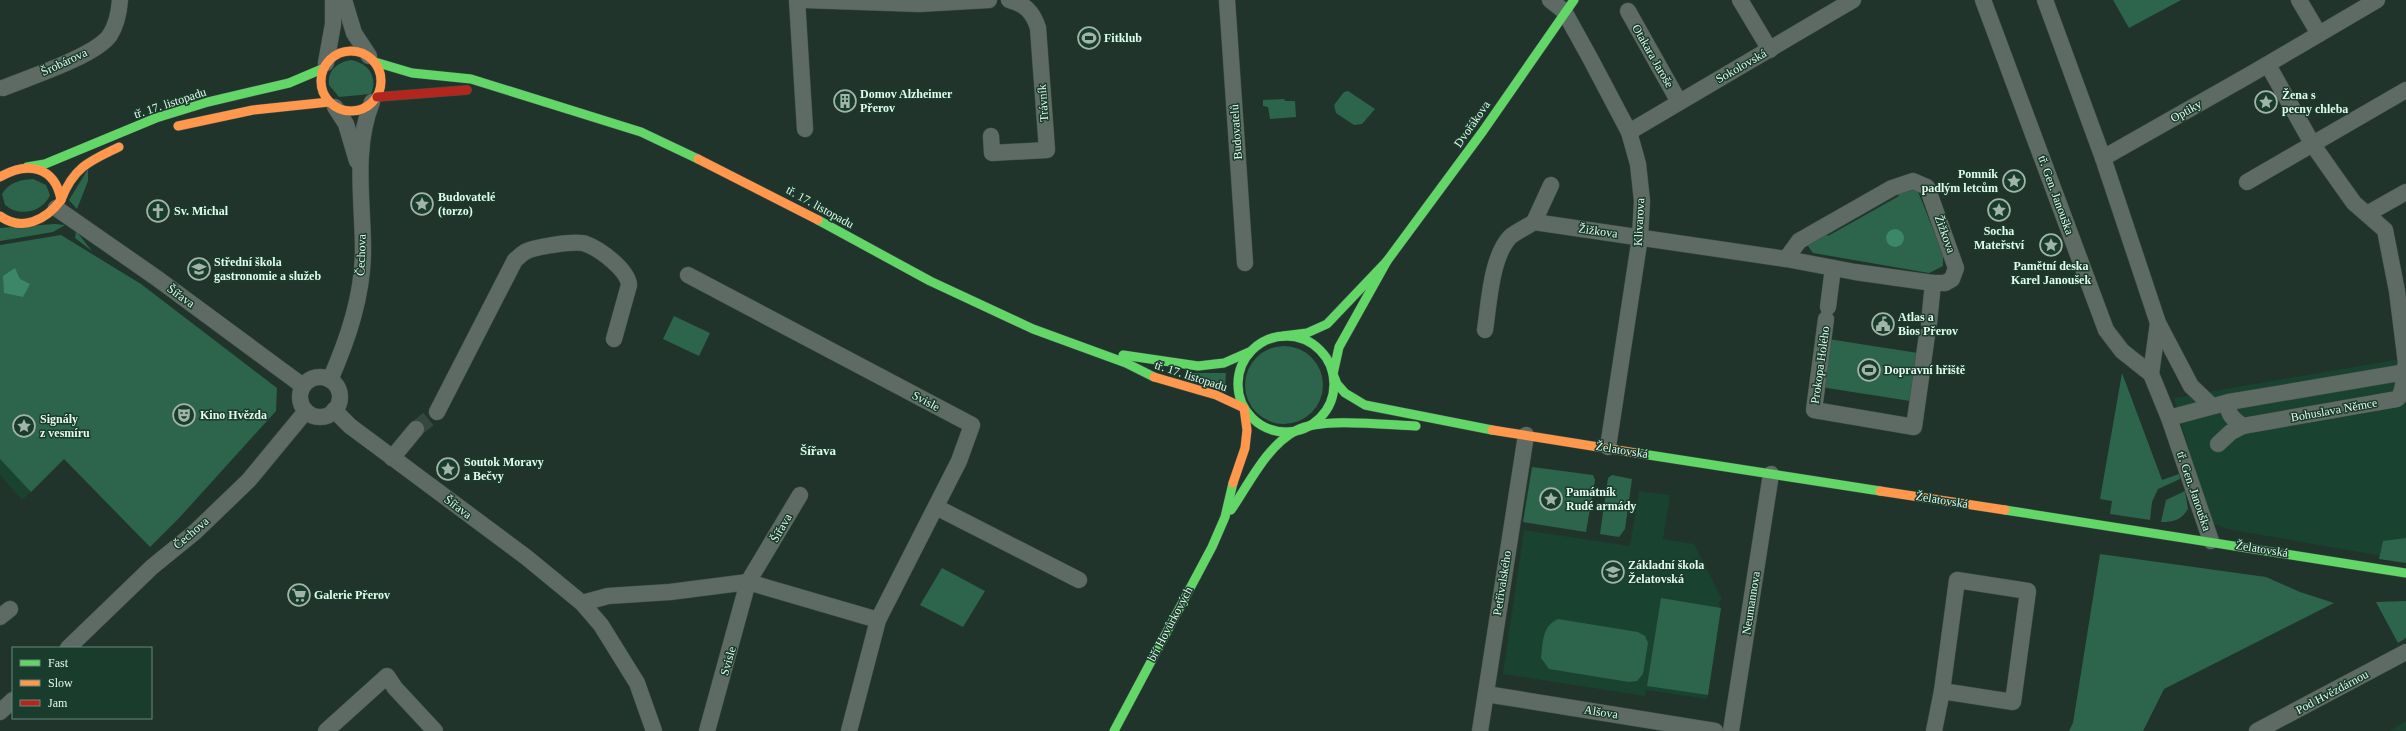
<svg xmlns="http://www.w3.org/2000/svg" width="2406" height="731" font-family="'Times New Roman',serif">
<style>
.built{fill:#194230}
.green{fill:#2c644c}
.water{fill:#3b8766}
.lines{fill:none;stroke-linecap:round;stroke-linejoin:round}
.street-tunnel{stroke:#35483f;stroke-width:16;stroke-dasharray:16 8;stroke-linecap:butt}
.street-casing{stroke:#3f4f47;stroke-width:17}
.fast-casing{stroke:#3f4f47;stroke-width:10}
.slow-casing{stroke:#3f4f47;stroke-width:10}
.jam-casing{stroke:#3f4f47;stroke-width:10}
.street{stroke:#5e6b65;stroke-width:16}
.fast{stroke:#63d668;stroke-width:9}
.slow{stroke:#ff974d;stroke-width:9}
.jam{stroke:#b3261e;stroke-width:9}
.labels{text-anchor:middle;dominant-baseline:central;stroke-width:3;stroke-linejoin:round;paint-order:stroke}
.poi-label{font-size:12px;font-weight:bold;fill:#e6f9ef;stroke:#193c2c;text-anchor:start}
.street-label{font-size:12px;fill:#e6f9ef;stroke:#193c2c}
.neighbourhood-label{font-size:13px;font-weight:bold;fill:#e6f9ef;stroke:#193c2c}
</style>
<rect width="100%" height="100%" fill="#21342b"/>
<g class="built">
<polygon points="2406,358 2406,553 2388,557 2227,529 2210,522 2174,398"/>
<polygon points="0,442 38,485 22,500 0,475"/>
<polygon points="1639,491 1670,495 1663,539 1694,544 1722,599 1718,603 1721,608 1707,699 1646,690 1645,696 1503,674 1524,530 1630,546"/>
<polygon points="2406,721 2406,731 2389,731"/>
</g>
<g class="green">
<polygon points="2113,0 2181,0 2129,28"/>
<path d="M351,60c18,3 27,18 20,34l-32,3 -10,-12c-2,-15 9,-23 22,-25z"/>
<polygon points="1348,91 1375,109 1362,124 1354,125 1336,113 1334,105 1344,92"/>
<polygon points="1284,99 1285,101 1295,101 1296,117 1270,119 1268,107 1263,106 1263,100"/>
<polygon points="88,169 88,181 77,209 69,200"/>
<path d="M33,179l13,6 4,10c-8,18 -31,22 -45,10l-3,-11c7,-12 18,-14 31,-15z"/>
<polygon points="1892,188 1917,189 1943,254 1943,266 1929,273 1813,253 1803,239 1823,227 1828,236 1899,196"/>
<polygon points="55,224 65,225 53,232 0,241 0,228"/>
<polygon points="76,231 92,251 75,238"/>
<polygon points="61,235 141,284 277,388 276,411 180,517 150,547 64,459 31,492 0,459 0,245"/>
<polygon points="674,316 710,333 699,356 663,339"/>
<polygon points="1828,339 1918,353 1910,401 1821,387"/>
<circle cx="1284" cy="385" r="39"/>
<polygon points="1188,373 1226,373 1225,386 1186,378"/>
<polygon points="2122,373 2162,480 2179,474 2180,479 2158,489 2152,502 2150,520 2110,514 2112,501 2100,499"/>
<polygon points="1532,467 1593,475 1595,480 1586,532 1523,522"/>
<polygon points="1612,475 1632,479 1625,529 1619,537 1600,534 1608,478"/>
<path d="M2185,491l3,18c-7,11 -14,13 -27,13l5,-22z"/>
<polygon points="2406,538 2406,563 2379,559 2383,541"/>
<polygon points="2100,554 2266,577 2300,592 2334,603 2164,689 2143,731 2069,731 2073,723"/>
<polygon points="942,568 985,591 963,627 920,605"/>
<polygon points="1661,598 1721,608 1708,695 1647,686"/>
<polygon points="2406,601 2406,638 2398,643 2376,602"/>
<path d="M1558,619l80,13 7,4 3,7 -5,31 -6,7 -8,1 -80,-13 -8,-11c2,-16 1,-32 17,-39z"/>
</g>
<g class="water">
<circle cx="1895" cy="238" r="9"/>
<polygon points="15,268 20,279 30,284 23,297 4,293 3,276"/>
</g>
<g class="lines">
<polyline class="street-tunnel" points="416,429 437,412"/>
<g class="street-casing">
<g id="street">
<polyline points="344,0 354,33 369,56"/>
<polyline points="797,0 805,129"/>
<polyline points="804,0 919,4 989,0"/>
<polyline points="1227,0 1245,263"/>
<polyline points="1550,0 1564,11 1590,58 1629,132 1638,164 1642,201 1640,237 1608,447"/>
<polyline points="1740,0 1770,50"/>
<polyline points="1983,0 2106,330 2122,351 2151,374"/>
<polyline points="2045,0 2103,158 2158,323 2151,374 2169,418 2211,541"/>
<polyline points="2299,0 2319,34"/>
<polyline points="1628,11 1679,102"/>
<polyline points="326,63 333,24 333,0"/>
<path d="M3,88c24,-10 93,-32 107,-53 7,-11 9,-22 10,-35"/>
<polyline points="335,107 346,124 357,161"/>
<polyline points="1629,132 1853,0"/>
<path d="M991,136l1,17 55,-3 -9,-122c-5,-16 -13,-24 -29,-28"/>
<polyline points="2103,158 2251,74 2377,0"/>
<polyline points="2247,182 2406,90"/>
<polyline points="56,208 158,279 303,386"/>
<polyline points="2367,214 2406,192"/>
<polyline points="1534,222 1551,185"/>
<polyline points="688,275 972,425 959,461 878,620 849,731"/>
<polyline points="1828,307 1833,268"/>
<polyline points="1826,319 1814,410 1914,427 1927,335"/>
<polyline points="1929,323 1933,283"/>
<polyline points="2158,323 2191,386 2212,406"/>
<path d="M1485,330c4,-26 6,-73 25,-93 7,-6 17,-10 24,-15l252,37 69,13 78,11h12l7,-4 4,-11 -29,-81 -14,-6 -21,7 -93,53 -13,18"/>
<circle cx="320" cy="397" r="20"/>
<path d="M330,380c18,-41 33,-85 33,-130 0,-49 -10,-101 9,-148"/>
<path d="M2229,402c-3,12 5,18 14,24l154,-27c9,-8 5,-24 9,-36l-9,-72 -12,-61 -31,-27 -15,-21 -26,-37 -45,-80"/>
<polyline points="334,410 350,426 526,557 582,603 601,625 637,683 654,731"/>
<path d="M437,412l78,-152c3,-2 6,-6 10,-8 8,-5 52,-12 61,-8 14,5 42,26 43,41l-15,54"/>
<polyline points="2169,418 2229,402 2406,372"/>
<polyline points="2218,444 2231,432 2243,426"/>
<polyline points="392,458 416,429"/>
<polyline points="936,507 1079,580"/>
<polygon points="1957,580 2028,591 2013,702 1942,691"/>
<polyline points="582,603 608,596 670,592 748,582 878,620"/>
<polyline points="0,617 10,609"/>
<polyline points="68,648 152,567 195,532 249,480 306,411"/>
<polyline points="1486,694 1715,731"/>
<polyline points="0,712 13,700"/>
<polyline points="326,731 387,676 395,688 435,731"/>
<polyline points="707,731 748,582 800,495"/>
<polyline points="1480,731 1526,435"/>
<polyline points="1731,731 1771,474"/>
<polyline points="1934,731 1942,691"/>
<polyline points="2257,731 2406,652"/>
</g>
</g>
<g class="fast-casing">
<g id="fast">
<polyline points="375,62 412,73 471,79 641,132 698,159"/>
<polyline points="27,167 45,164 156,118 208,102 289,83 322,69"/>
<polyline points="818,220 930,281 1033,329 1126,363 1154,377"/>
<polyline points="1387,261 1339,347 1333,374 1337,384 1345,393 1365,405 1492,430"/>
<polyline points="1283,336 1307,333 1327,324 1387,261 1483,131 1574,0"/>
<circle cx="1286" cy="384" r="48"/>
<polyline points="1123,355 1198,366 1224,363 1249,352"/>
<polyline points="1636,453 1880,491"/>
<path d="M1231,510c18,-26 36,-65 66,-80 25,-13 90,-5 119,-4"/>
<polyline points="2005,510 2406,573"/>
<polyline points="1114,731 1212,547 1225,517 1233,483"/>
</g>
</g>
<g class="slow-casing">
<g id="slow">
<circle cx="351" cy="81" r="30"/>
<polyline points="178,126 253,110 329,102"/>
<polyline points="698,159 818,220"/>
<path d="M0,177c27,-16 55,-11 61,23 -15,20 -39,32 -61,16"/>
<path d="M61,200c12,-32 28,-39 58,-53"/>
<polyline points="1154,377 1216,395 1244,408 1247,430 1245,448 1233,483"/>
<polyline points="1492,430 1636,453"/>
<polyline points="1880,491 2005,510"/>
</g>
</g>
<g class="jam-casing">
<polyline id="jam" points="377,97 467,90"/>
</g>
<use href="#street" class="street"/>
<use href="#fast" class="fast"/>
<use href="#slow" class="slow"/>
<use href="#jam" class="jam"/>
</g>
<defs>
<g id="stadium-ring" transform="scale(1.15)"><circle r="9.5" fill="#193c2c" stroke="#a1b4aa" stroke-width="1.5"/><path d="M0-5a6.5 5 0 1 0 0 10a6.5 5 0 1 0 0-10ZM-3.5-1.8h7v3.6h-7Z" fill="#a1b4aa"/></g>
<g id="building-ring" transform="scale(1.15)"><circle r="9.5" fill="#193c2c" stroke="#a1b4aa" stroke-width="1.5"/><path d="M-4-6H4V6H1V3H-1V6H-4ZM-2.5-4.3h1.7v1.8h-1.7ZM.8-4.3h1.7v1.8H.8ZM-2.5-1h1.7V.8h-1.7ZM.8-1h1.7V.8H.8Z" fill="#a1b4aa"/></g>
<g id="sight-ring" transform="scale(1.15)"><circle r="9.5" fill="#193c2c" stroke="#a1b4aa" stroke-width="1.5"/><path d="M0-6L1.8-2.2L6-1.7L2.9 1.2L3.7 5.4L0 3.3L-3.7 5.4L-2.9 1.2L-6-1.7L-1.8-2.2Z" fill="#a1b4aa"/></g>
<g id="church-ring" transform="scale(1.15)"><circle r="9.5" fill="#193c2c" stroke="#a1b4aa" stroke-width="1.5"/><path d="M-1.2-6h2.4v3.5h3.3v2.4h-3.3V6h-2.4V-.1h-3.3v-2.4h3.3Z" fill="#a1b4aa"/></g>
<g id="school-ring" transform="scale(1.15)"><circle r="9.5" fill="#193c2c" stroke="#a1b4aa" stroke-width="1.5"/><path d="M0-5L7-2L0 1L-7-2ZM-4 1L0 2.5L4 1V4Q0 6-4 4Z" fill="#a1b4aa"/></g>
<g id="civic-ring" transform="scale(1.15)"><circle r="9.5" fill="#193c2c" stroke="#a1b4aa" stroke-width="1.5"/><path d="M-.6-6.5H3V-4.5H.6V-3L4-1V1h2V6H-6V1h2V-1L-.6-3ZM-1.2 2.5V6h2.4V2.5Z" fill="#a1b4aa"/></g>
<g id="theatre-ring" transform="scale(1.15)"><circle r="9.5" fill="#193c2c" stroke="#a1b4aa" stroke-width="1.5"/><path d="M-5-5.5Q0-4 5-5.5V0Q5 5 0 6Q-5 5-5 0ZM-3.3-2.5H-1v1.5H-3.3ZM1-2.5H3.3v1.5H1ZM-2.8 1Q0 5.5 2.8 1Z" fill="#a1b4aa"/></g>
<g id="supermarket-ring" transform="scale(1.15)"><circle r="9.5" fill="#193c2c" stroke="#a1b4aa" stroke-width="1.5"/><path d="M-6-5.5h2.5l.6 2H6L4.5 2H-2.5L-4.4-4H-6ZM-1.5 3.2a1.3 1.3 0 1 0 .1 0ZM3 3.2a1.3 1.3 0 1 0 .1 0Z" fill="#a1b4aa"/></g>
</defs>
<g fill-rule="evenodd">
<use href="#stadium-ring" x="1089" y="38"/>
<use href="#building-ring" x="845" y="101"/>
<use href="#sight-ring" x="2266" y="102"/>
<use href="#sight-ring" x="2014" y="181"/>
<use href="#sight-ring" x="422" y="204"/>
<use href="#sight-ring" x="1999" y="210"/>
<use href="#church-ring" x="158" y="211"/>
<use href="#sight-ring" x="2051" y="245"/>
<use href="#school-ring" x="199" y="269"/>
<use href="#civic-ring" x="1883" y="324"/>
<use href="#stadium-ring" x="1869" y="370"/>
<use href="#theatre-ring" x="184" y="415"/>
<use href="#sight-ring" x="24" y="426"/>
<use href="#sight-ring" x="448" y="469"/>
<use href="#sight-ring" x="1551" y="499"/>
<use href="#school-ring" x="1613" y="572"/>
<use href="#supermarket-ring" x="299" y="595"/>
</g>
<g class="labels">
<g class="poi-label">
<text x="1104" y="38">Fitklub</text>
<text x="860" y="94">Domov Alzheimer<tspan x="860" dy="14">Přerov</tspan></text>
<text x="2282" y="95">Žena s<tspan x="2282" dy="14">pecny chleba</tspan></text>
<text x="1998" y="174" text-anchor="end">Pomník<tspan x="1998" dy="14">padlým letcům</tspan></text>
<text x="438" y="197">Budovatelé<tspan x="438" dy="14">(torzo)</tspan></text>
<text x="174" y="211">Sv. Michal</text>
<text x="1999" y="231" text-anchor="middle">Socha<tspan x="1999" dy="14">Mateřství</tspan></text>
<text x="214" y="262">Střední škola<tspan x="214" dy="14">gastronomie a služeb</tspan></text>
<text x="2051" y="266" text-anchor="middle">Pamětní deska<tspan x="2051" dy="14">Karel Janoušek</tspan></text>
<text x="1898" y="317">Atlas a<tspan x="1898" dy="14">Bios Přerov</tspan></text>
<text x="1884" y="370">Dopravní hřiště</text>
<text x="200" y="415">Kino Hvězda</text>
<text x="40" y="419">Signály<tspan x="40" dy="14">z vesmíru</tspan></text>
<text x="464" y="462">Soutok Moravy<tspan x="464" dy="14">a Bečvy</tspan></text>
<text x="1566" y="492">Památník<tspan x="1566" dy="14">Rudé armády</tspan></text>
<text x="1628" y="565">Základní škola<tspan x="1628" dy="14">Želatovská</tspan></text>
<text x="314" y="595">Galerie Přerov</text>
</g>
<g class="street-label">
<text transform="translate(1653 56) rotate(60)">Otakara Jaroše</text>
<text transform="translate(64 62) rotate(-25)">Šrobárova</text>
<text transform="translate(1741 66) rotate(-30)">Sokolovská</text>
<text transform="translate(170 103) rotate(-18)">tř. 17. listopadu</text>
<text transform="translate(1043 103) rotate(-94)">Trávník</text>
<text transform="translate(2186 111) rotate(-29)">Optiky</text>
<text transform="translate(1472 124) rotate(-55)">Dvořákova</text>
<text transform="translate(1236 132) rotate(-94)">Budovatelů</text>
<text transform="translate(2056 195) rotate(70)">tř. Gen. Janouška</text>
<text transform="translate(820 207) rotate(29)">tř. 17. listopadu</text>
<text transform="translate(1639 222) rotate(-87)">Klivarova</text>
<text transform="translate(1598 231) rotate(8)">Žižkova</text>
<text transform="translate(1945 234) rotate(70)">Žižkova</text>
<text transform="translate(361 255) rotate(-88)">Čechova</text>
<text transform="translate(181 296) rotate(36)">Šířava</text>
<text transform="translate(1820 365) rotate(-82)">Prokopa Holého</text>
<text transform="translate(1191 376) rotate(18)">tř. 17. listopadu</text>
<text transform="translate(926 401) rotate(28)">Svisle</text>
<text transform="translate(2334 410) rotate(-10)">Bohuslava Němce</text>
<text transform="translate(1622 450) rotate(9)">Želatovská</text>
<text transform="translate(2194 491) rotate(71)">tř. Gen. Janouška</text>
<text transform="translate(1942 500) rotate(9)">Želatovská</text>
<text transform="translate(458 507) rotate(37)">Šířava</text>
<text transform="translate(781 528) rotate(-60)">Šířava</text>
<text transform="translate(191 533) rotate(-41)">Čechova</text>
<text transform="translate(2262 549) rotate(9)">Želatovská</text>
<text transform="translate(1502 583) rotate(-81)">Petřivalského</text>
<text transform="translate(1751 603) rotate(-81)">Neumannova</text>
<text transform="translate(1170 624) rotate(-62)">bří Hovůrkových</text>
<text transform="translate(728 661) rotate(-74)">Svisle</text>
<text transform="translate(2332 692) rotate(-28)">Pod Hvězdárnou</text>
<text transform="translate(1601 712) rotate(9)">Alšova</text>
</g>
<g class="neighbourhood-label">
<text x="818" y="450">Šířava</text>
</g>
</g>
<rect x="12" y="647" width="140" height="72" fill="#193c2c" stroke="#6b887a"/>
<rect x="20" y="660" width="20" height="6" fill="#63d668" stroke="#6b887a"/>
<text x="48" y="667" font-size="12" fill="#e6f9ef">Fast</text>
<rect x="20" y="680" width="20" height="6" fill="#ff974d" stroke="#6b887a"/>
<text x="48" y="687" font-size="12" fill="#e6f9ef">Slow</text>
<rect x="20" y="700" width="20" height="6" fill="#b3261e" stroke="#6b887a"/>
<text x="48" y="707" font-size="12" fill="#e6f9ef">Jam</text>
</svg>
